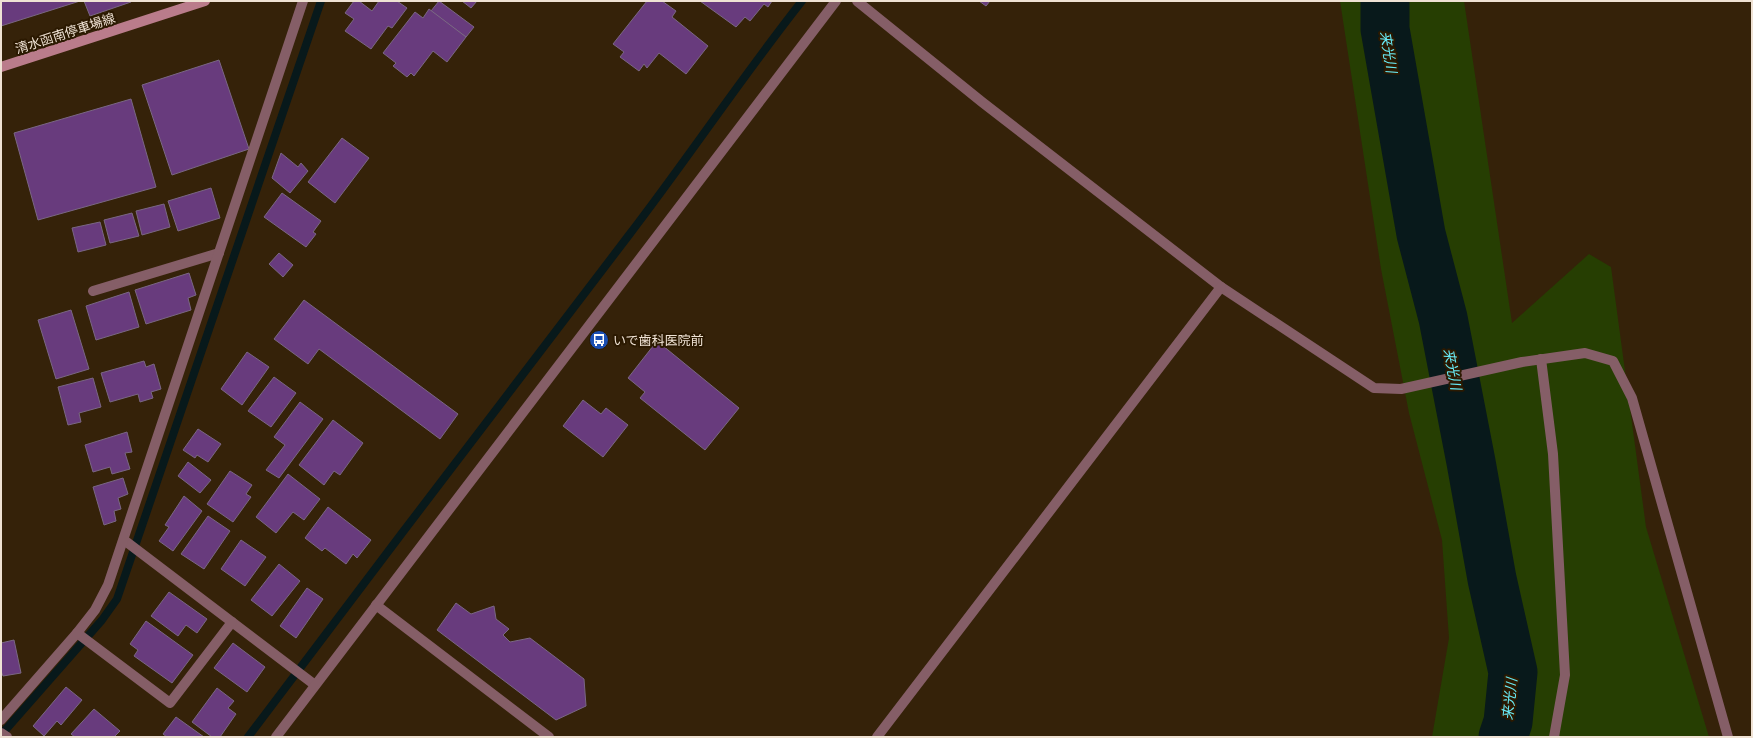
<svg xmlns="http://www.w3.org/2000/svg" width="1753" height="738" font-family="Barlow,'Noto Sans JP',sans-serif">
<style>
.green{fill:#263e02}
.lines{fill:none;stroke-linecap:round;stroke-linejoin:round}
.stream{stroke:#08191b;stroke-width:8}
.river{stroke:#08191b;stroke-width:49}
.building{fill:#683b7d;stroke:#7a6783}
.lane{stroke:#855e67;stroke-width:10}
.street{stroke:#855e67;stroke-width:10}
.secondary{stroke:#ba7c8b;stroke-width:10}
.labels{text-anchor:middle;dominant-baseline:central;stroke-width:4;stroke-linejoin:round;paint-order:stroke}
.street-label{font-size:13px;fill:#efe2d4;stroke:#2b1901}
.poi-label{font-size:13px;fill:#efe2d4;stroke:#2b1901;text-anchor:start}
.water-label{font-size:14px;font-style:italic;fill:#68ecf8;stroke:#2b1901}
</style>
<rect width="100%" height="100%" fill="#352209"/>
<polygon class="green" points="1340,1 1464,1 1512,323 1589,254 1611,267 1646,527 1709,737 1432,737 1449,638 1442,540 1409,413 1381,269"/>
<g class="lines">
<g class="stream">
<polyline points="1,735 102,620 117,599 321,1"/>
<path d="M248,737c126,-168 254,-335 381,-502 59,-77 113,-158 173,-234"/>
</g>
<polyline class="river" points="1385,1 1385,29 1421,234 1443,318 1471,462 1492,579 1513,672 1508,722 1503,737"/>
</g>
<g class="building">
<polygon points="1,1 80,1 1,26"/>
<polygon points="84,1 131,1 131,2 90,16"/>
<polygon points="354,1 359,1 372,11 379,1 397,1 407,8 392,28 388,26 371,49 345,31 354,19 345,13"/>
<polygon points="439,1 474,27 466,37 431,11"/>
<polygon points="462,1 477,1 471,8"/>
<polygon points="647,1 662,1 676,11 672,17 708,46 686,74 659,53 647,68 644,64 639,71 620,57 624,52 613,44"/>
<polygon points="700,1 772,1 768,7 764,4 750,21 745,17 736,27"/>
<polygon points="979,1 990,1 986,6"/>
<polygon points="429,9 466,37 447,62 433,51 414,76 411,73 407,77 393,66 396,63 383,53 415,12 423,18"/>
<polygon points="219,60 249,149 172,175 142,85"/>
<polygon points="131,99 156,187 38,220 14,133"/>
<polygon points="342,138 369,158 335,203 308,182"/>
<polygon points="281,153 298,167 301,163 308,171 290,193 272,178"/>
<polygon points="211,188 220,218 178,231 168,201"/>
<polygon points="282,193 321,221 313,232 316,234 306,247 264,217"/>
<polygon points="164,204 170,227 142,235 136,211"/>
<polygon points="132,213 139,236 110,243 104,220"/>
<polygon points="100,222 106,245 78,252 72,228"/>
<polygon points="279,253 293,265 283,277 269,264"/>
<polygon points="189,273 196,295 188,298 191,310 146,324 135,290"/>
<polygon points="129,292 139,327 96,340 86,306"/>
<polygon points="304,300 458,414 440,439 319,349 308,364 274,339"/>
<polygon points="71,310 89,369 56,379 38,320"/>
<polygon points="657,341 739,408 705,450 640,398 645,392 628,378"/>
<polygon points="247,352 269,367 242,405 221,389"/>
<polygon points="144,361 146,367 154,364 161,389 151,392 153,398 140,402 138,394 110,402 101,373"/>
<polygon points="274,377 296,393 271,427 248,411"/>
<polygon points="93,378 101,407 79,413 81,422 68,425 58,387"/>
<polygon points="583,400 601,414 606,408 628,425 603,457 563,426"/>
<polygon points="300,402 323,419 279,478 266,470 285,445 274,437"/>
<polygon points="333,420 363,443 340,475 334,471 324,485 299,465"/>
<polygon points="198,429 221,444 208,462 197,455 195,458 183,450"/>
<polygon points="127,432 132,452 125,453 130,469 112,474 110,467 93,472 85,445"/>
<polygon points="188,462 211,480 200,493 178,476"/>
<polygon points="230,471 252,485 246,494 251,497 233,522 207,504"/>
<polygon points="288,474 320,499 304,520 293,512 276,533 256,517"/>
<polygon points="123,478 128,494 118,498 121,509 114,511 116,521 104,525 93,487"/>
<polygon points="184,496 202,511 173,551 159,541 169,527 165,525"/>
<polygon points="328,507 371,540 357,558 353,554 346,564 325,548 322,551 305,538"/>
<polygon points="208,516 230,531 204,569 181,554"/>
<polygon points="241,540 266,557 245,586 221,569"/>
<polygon points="279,564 300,581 272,616 251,600"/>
<polygon points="307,588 323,599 296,638 280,626"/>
<polygon points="169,592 207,619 197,633 186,625 178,636 151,616"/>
<polygon points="456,603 471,614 494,606 496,619 509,629 503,635 510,642 530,638 584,679 586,706 556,720 437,630"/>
<polygon points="146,621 193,655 172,683 134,656 138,650 130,644"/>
<polygon points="14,640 21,673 3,676 1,671 1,643"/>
<polygon points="233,643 265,667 247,692 214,668"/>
<polygon points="66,687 82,700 61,725 57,721 44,736 33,726"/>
<polygon points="217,688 234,701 228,708 236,714 220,737 212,737 192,722"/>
<polygon points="94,709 120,731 114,737 75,737 71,734"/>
<polygon points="176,717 204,737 167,737 163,734"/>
</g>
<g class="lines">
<polyline class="lane" points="376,605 549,737"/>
<g class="street">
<polyline points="857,1 982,102 1221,287 1374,388 1401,389 1522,362 1585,353 1613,361 1632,398 1728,737"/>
<polyline points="93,291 219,253"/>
<polyline points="1541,359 1553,454 1565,675 1554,737"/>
<polyline points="124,540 315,685"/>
<polyline points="77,633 170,703 232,622"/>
<polyline points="1,720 77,633 95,610 108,585 303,1"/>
<polyline points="1,733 7,737"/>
<polyline points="276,737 836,1"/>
<polyline points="877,737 1221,287"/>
</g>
<polyline class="secondary" points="1,67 205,1"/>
</g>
<defs>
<g id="bus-disc" transform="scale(1)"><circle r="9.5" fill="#1a4fb4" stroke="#2b1901"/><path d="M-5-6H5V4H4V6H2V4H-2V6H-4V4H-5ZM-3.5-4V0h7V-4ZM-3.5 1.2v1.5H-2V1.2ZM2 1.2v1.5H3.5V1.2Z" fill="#fff"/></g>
</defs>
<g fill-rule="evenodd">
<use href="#bus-disc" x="599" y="340"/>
</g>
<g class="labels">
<g class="street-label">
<text transform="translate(65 33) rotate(-18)">清水函南停車場線</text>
</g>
<g class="poi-label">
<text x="613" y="340">いで歯科医院前</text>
</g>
<g class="water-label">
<text transform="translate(1389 52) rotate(81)">来光川</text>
<text transform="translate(1453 369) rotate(79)">来光川</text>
<text transform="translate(1509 699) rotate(-84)">来光川</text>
</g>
</g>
<rect width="1753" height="738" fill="none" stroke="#efe2d4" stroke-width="4"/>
</svg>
